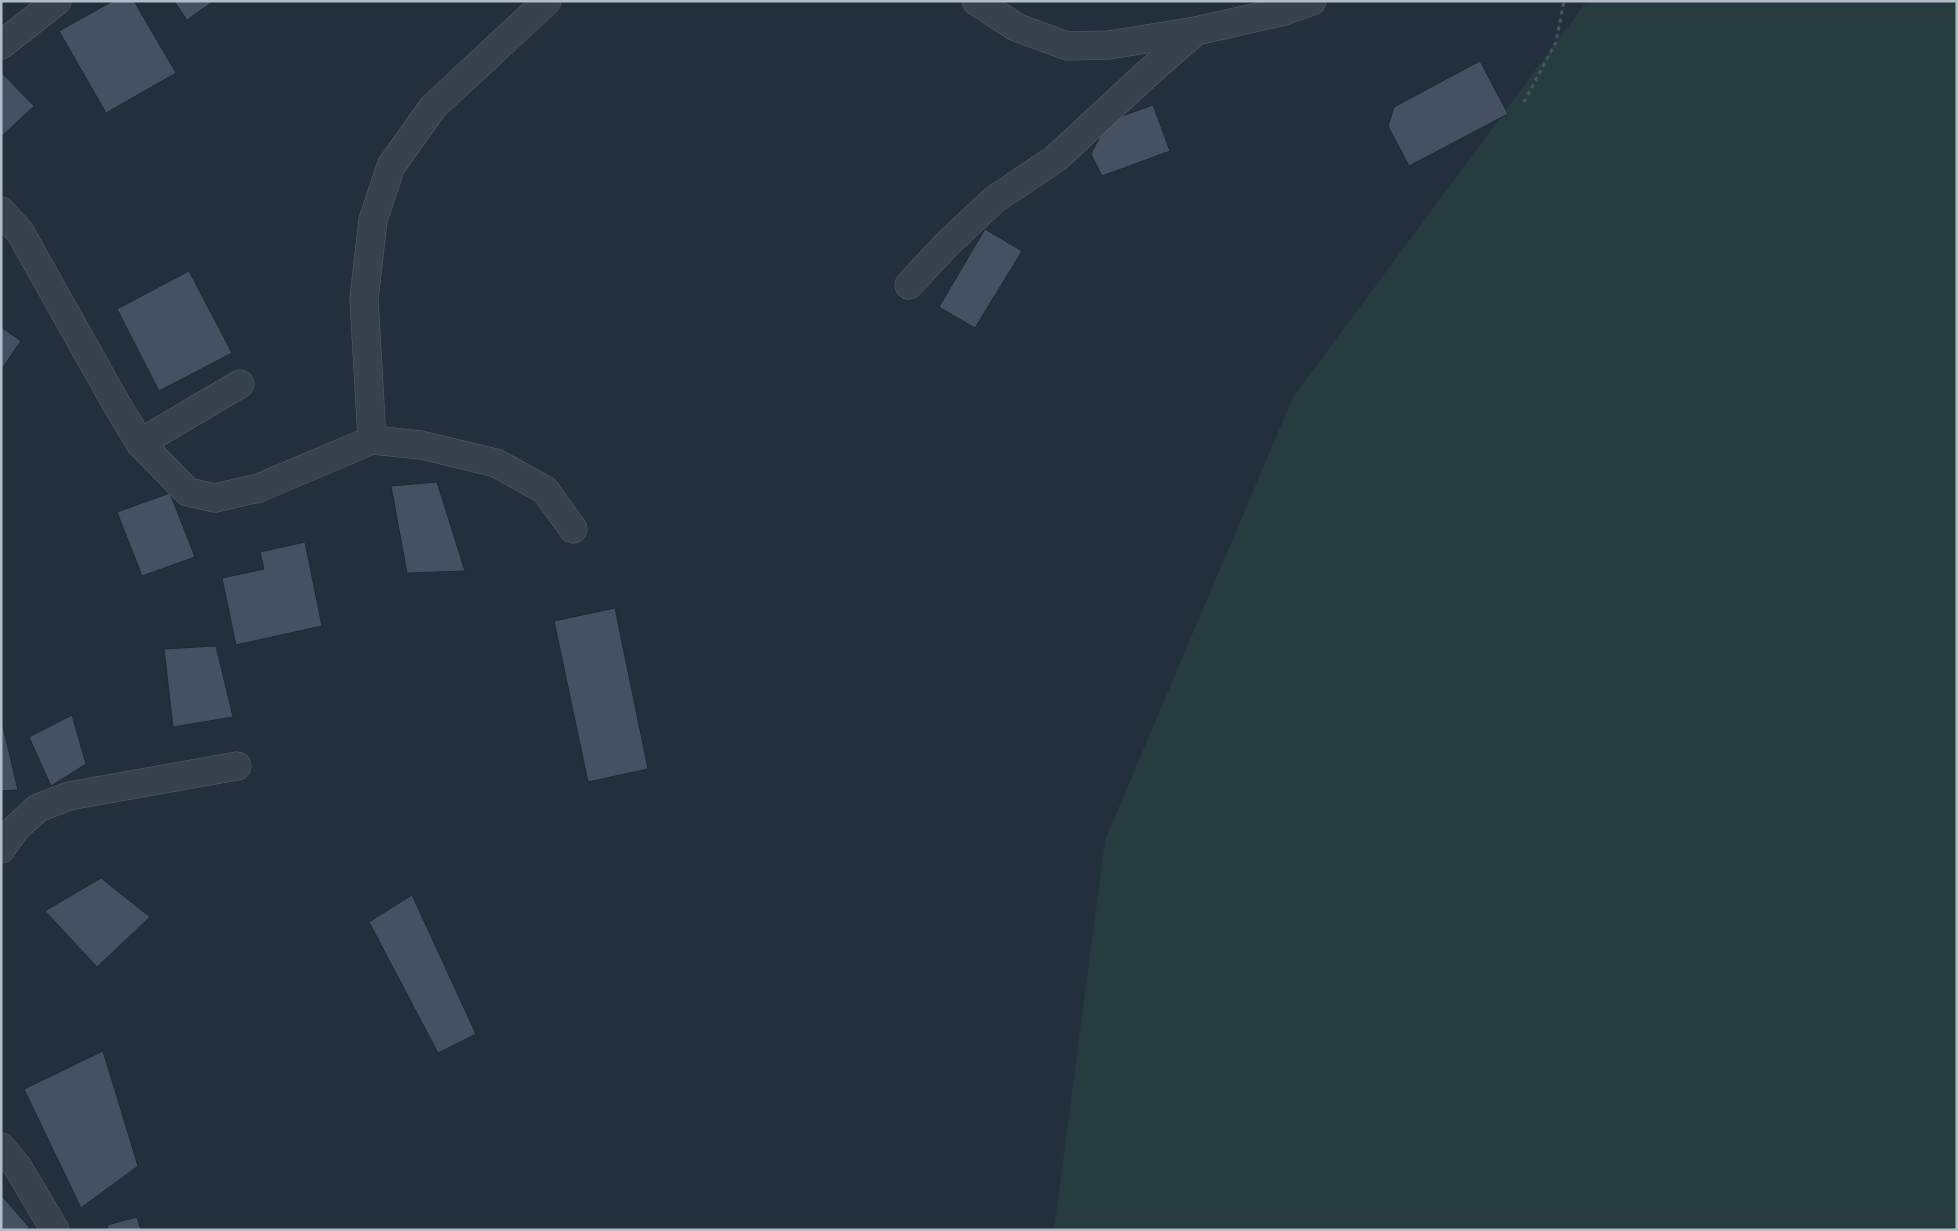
<svg xmlns="http://www.w3.org/2000/svg" width="1958" height="1231" font-family="'Varela Round',sans-serif">
<style>
.green{fill:#263c3f}
.building{fill:#455162;stroke:#1f2835}
.lines{fill:none;stroke-linecap:round;stroke-linejoin:round}
.minor-casing{stroke:#565f6c;stroke-width:29}
.path{stroke:#44595c;stroke-width:3;stroke-dasharray:4 4;stroke-linecap:butt}
.minor{stroke:#38414e;stroke-width:28}
</style>
<rect width="100%" height="100%" fill="#242f3e"/>
<polygon class="green" points="1587,1 1957,1 1957,1230 1054,1230 1105,840 1293,397"/>
<g class="building">
<polygon points="113,1 134,1 176,73 106,113 59,31"/>
<polygon points="174,1 214,1 187,20"/>
<polygon points="1480,61 1508,114 1409,166 1388,126 1394,107"/>
<polygon points="1,72 34,106 1,137"/>
<polygon points="1153,105 1170,151 1102,176 1091,154 1108,121"/>
<polygon points="985,229 1022,251 975,328 939,307"/>
<polygon points="189,271 232,353 159,391 117,309"/>
<polygon points="1,327 21,341 1,370"/>
<polygon points="437,482 465,571 407,573 391,486"/>
<polygon points="170,493 195,557 142,576 117,512"/>
<polygon points="305,542 322,626 236,645 222,578 264,569 260,552"/>
<polygon points="615,608 648,769 588,782 554,621"/>
<polygon points="216,646 233,717 173,727 164,649"/>
<polygon points="72,715 86,764 51,786 29,737"/>
<polygon points="1,718 18,790 1,791"/>
<polygon points="101,878 150,917 97,967 45,911"/>
<polygon points="412,895 476,1034 438,1053 369,922"/>
<polygon points="103,1051 138,1166 81,1208 24,1089"/>
<polygon points="1,1195 29,1227 27,1230 1,1230"/>
<polygon points="137,1217 141,1230 108,1230 107,1225"/>
</g>
<g class="lines">
<g class="minor-casing">
<g id="minor">
<polyline points="976,1 1016,27 1067,46 1109,45 1196,31 1285,11 1312,1"/>
<polyline points="1,45 57,1"/>
<polyline points="1,211 20,232 117,405 140,443 240,384"/>
<polyline points="909,285 947,244 995,199 1055,159 1149,72 1196,31"/>
<polyline points="372,440 364,299 373,220 391,166 433,107 547,1"/>
<polyline points="140,443 188,492 215,498 259,488 372,440 421,445 496,463 545,490 573,529"/>
<polyline points="1,849 16,828 38,808 69,796 237,766"/>
<polyline points="1,1147 17,1166 55,1230"/>
</g>
</g>
<polyline class="path" points="1524,102 1556,42 1564,1"/>
<use href="#minor" class="minor"/>
</g>
<rect width="1958" height="1231" fill="none" stroke="#b4bcc9" stroke-width="5"/>
</svg>
